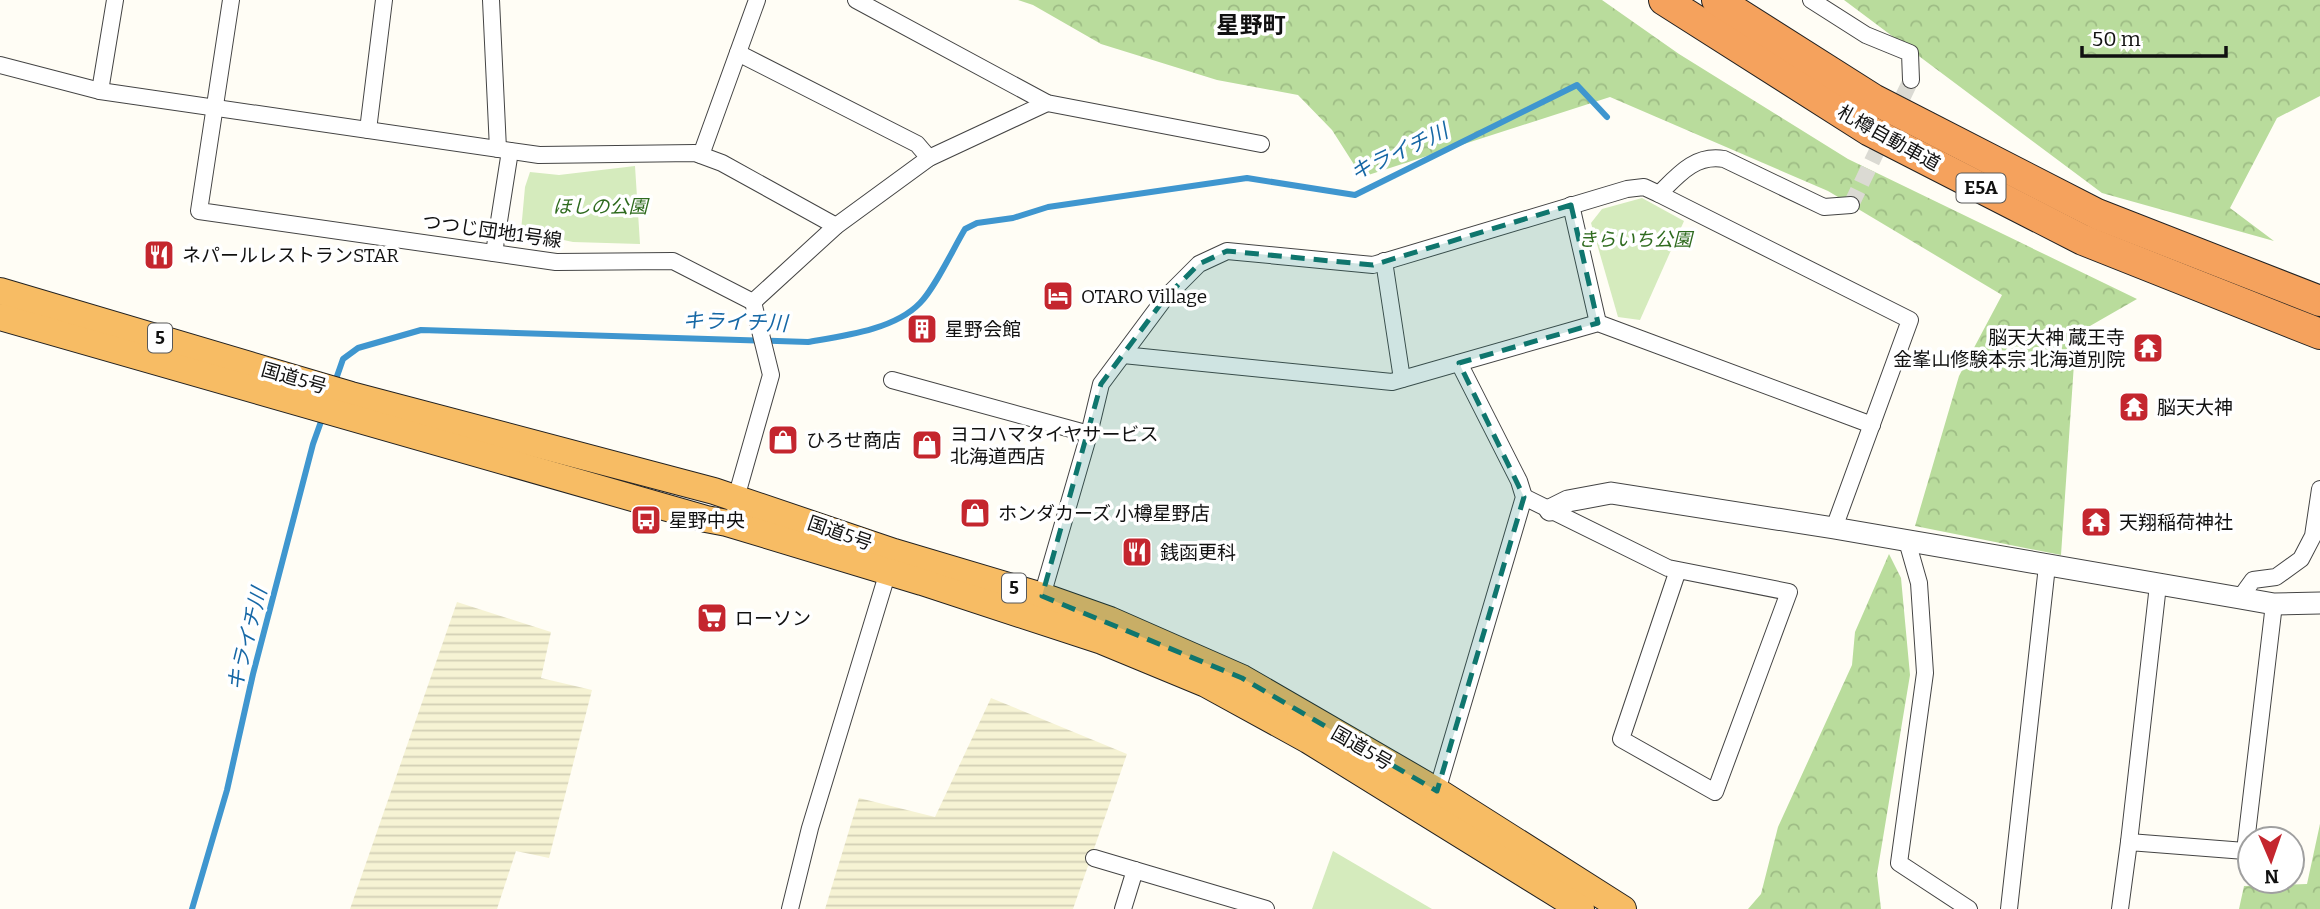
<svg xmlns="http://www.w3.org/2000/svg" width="2320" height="909" font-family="Bitter,'Noto Sans JP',serif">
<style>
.farmland{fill:url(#farmland-rules)}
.forest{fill:url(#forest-crowns)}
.park{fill:#d5ebbd}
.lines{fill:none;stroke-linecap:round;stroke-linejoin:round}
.stream{stroke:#3f96cf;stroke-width:6}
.minor-tunnel{stroke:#dbdad3;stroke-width:16;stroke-dasharray:16 8;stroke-linecap:butt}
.minor-casing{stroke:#444;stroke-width:18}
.tertiary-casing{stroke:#444;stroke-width:23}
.trunk-casing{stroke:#222;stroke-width:28}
.motorway-casing{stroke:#222;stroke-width:32}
.minor{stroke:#fff;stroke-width:16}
.tertiary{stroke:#fff;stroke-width:21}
.trunk{stroke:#f7bc64;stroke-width:26}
.motorway{stroke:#f5a25d;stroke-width:30}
.marked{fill:#0f766e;fill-opacity:0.2;stroke:#0f766e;stroke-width:5;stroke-dasharray:14 9;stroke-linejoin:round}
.labels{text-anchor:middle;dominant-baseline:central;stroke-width:7;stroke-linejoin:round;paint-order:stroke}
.shield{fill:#fff;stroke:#585858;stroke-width:2}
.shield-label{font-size:18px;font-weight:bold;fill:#111}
.street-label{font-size:19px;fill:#111;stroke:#fff}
.park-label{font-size:19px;font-style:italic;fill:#2f6b1f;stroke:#fff}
.poi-label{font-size:19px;fill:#111;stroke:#fff;text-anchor:start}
.water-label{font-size:21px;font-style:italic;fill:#1768a6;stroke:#fff}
.quarter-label{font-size:23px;font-weight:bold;fill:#111;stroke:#fff}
</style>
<defs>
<pattern id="farmland-rules" width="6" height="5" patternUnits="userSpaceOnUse" patternTransform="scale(1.75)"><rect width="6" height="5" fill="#f6f3d4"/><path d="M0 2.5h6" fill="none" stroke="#d2cfb5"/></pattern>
<pattern id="forest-crowns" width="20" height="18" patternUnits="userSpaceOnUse" patternTransform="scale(1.75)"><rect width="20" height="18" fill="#b9dc9c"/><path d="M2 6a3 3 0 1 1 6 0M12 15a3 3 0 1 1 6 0" fill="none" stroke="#9ebc85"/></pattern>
</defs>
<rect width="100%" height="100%" fill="#fffdf5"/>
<g class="farmland">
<polygon points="457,602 551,632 541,678 592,690 549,858 516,851 497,909 350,909"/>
<polygon points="991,698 1127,754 1073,909 825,909 859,798 935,817"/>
</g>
<g class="forest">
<polygon points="1018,0 1602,0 1679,54 1848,159 2137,299 2076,334 2061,555 1915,526 1959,376 2002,295 1828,191 1610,97 1362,177 1332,130 1298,95 1217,80 1101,44 1033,5"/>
<polygon points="1844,0 2320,0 2320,96 2277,118 2230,208 2274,241 2102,193"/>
<polygon points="1889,554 1901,578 1910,675 1877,874 1881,909 1748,909 1761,894 1778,827 1852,665 1855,632"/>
<polygon points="2320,824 2320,909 2239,909 2244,886 2307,884"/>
</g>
<g class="park">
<polygon points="635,166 640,244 573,242 521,231 525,187 530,172 559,175"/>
<polygon points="1642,198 1684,221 1640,320 1618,317 1591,223 1602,209"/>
<polygon points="1333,851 1432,909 1312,909"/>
</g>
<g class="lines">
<g class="stream">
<path d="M335,382l8,-23 15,-11 63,-18 387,12c35,-6 86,-12 112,-39 15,-15 33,-54 45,-74l12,-6 36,-5 35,-11 199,-29 108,17 222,-110 30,32"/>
<polyline points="192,909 227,790 253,674 313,444 323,416"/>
</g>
<polyline class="minor-tunnel" points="1851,205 1911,80"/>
<g class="minor-casing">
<g id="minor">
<polyline points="231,0 199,211 556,262 673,261 753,302 771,375 734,505"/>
<polyline points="491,0 498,149"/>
<polyline points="856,0 1047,103 1261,144"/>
<polyline points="1811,0 1866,35 1910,53 1911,80"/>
<polyline points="738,53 917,144 929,158"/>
<polyline points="0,65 100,91 539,155 695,153 722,163 836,226"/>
<polyline points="100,91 115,0"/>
<polyline points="368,130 384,0"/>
<polyline points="701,155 757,0"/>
<path d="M1659,194c19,-19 36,-40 65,-35l100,48 27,-2"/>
<polyline points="1571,205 1598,323"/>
<polyline points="494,253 510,151"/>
<polyline points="1384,261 1402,379"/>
<polyline points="753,302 836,226 929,158 1047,103"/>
<polyline points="1123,355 1392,382 1598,323 1872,425"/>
<polyline points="892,380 1089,434"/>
<polyline points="1524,497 1668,568 1789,592 1715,792 1621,739 1678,570"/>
<polyline points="1907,541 1919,583 1925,673 1899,863 1969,909"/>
<polyline points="1042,596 1089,434 1101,384 1165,298 1199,264 1227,251 1373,265 1627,189 1644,187 1659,194 1910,320 1834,528"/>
<polyline points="2240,598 2253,580 2276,577 2301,559 2313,536 2320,489"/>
<polyline points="1437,791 1524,497 1519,481 1459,363"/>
<polyline points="2129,842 2158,585"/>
<polyline points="1094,858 1266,909"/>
<polyline points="790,909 810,828 890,565"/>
<polyline points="1123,909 1135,870"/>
<polyline points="2009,909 2047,566"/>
<polyline points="2120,909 2129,842 2245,851 2274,604"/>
</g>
</g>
<g class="tertiary-casing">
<polyline id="tertiary" points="1550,510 1568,501 1611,493 1834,528 2240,598 2274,604 2320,603"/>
</g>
<g class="trunk-casing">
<g id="trunk">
<polyline points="0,291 351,395 714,491 894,552 1042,596 1110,620 1242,678 1437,791 1623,909"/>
<polyline points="0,317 706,519 727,523 922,582 1102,641 1206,684 1308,740 1581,909"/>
</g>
</g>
<g class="motorway-casing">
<g id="motorway">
<polyline points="1664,0 1870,131 2083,240 2320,334"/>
<polyline points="1717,0 1873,99 2097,214 2320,301"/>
</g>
</g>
<use href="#minor" class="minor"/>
<use href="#tertiary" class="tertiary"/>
<use href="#trunk" class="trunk"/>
<use href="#motorway" class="motorway"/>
</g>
<path class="marked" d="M1571,205l27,118 -139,40 65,134 -87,294 -195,-113 -200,-82 59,-212 64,-86 34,-34 28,-13 146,14z"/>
<defs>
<g id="restaurant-square" transform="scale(1.575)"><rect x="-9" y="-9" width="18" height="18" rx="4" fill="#c4262e" stroke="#fff"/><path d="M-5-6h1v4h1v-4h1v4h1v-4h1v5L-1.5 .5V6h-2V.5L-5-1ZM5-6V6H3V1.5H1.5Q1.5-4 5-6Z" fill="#fff"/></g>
<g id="hotel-square" transform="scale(1.575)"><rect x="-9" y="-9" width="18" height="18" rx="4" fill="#c4262e" stroke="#fff"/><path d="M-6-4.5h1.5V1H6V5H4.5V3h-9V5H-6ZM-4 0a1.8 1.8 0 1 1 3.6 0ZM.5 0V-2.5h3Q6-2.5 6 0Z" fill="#fff"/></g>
<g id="building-square" transform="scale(1.575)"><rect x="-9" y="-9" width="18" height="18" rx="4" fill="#c4262e" stroke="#fff"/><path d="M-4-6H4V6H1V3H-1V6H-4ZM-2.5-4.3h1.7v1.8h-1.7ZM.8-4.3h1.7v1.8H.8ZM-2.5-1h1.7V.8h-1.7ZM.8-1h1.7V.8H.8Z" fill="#fff"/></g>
<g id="temple-square" transform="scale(1.575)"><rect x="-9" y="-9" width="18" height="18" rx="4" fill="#c4262e" stroke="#fff"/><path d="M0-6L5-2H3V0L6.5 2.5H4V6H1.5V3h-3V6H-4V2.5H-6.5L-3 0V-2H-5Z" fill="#fff"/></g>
<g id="shop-square" transform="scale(1.575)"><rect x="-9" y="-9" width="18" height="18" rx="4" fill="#c4262e" stroke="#fff"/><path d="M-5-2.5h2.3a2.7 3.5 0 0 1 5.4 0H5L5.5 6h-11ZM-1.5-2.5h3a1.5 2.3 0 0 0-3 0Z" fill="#fff"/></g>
<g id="bus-square" transform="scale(1.575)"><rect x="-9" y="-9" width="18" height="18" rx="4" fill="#c4262e" stroke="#fff"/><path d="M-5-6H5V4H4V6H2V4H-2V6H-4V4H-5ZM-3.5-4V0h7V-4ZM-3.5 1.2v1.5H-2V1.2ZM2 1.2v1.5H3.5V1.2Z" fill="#fff"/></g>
<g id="supermarket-square" transform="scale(1.575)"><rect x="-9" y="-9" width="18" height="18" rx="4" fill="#c4262e" stroke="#fff"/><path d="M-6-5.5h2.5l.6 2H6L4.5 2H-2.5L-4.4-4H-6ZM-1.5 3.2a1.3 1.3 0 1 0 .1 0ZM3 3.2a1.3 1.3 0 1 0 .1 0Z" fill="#fff"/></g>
</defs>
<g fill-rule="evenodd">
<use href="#restaurant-square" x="159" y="255"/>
<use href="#hotel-square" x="1058" y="296"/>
<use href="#building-square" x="922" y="329"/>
<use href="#temple-square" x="2148" y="348"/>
<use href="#temple-square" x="2134" y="407"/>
<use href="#shop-square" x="783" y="440"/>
<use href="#shop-square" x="927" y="445"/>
<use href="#shop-square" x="975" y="513"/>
<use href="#bus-square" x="646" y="520"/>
<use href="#temple-square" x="2096" y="522"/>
<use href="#restaurant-square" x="1137" y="552"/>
<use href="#supermarket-square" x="712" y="618"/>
</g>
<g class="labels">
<g class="shield">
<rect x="1956.5" y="173.5" width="49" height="29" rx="5"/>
<rect x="148" y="323.5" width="24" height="29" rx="5"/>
<rect x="1002" y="573.5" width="24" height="29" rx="5"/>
</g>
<g class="shield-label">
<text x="1981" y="188">E5A</text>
<text x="160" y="338">5</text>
<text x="1014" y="588">5</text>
</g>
<g class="street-label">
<text transform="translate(1889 138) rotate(29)">札樽自動車道</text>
<text transform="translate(492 231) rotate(8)">つつじ団地1号線</text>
<text transform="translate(294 378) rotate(16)">国道5号</text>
<text transform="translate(840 533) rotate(19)">国道5号</text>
<text transform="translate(1362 748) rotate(30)">国道5号</text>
</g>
<g class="park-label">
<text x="600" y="206">ほしの公園</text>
<text x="1635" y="239">きらいち公園</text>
</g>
<g class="poi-label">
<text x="182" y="255">ネパールレストランSTAR</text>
<text x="1081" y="296">OTARO Village</text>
<text x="945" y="329">星野会館</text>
<text x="2125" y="337" text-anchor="end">脳天大神 蔵王寺<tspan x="2125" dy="22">金峯山修験本宗 北海道別院</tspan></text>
<text x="2157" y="407">脳天大神</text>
<text x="950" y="434">ヨコハマタイヤサービス<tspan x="950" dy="22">北海道西店</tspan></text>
<text x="806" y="440">ひろせ商店</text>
<text x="998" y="513">ホンダカーズ 小樽星野店</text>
<text x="669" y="520">星野中央</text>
<text x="2119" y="522">天翔稲荷神社</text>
<text x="1160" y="552">銭函更科</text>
<text x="735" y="618">ローソン</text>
</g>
<g class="water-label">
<text transform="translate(1399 152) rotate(-25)">キライチ川</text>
<text transform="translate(735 322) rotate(2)">キライチ川</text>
<text transform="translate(247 639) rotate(-76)">キライチ川</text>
</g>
<g class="quarter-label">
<text x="1251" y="25">星野町</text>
</g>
</g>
<g transform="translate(2271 860) rotate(178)"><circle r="33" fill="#ffffff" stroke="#a0a0a0" stroke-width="2"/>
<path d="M0-5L12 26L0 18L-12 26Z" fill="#c4262e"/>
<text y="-10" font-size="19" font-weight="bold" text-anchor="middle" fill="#111111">N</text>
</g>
<path d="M2082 46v10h144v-10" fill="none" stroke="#111111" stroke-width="3.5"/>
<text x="2092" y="46" font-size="21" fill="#111111" stroke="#ffffff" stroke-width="5" paint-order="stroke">50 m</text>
</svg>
